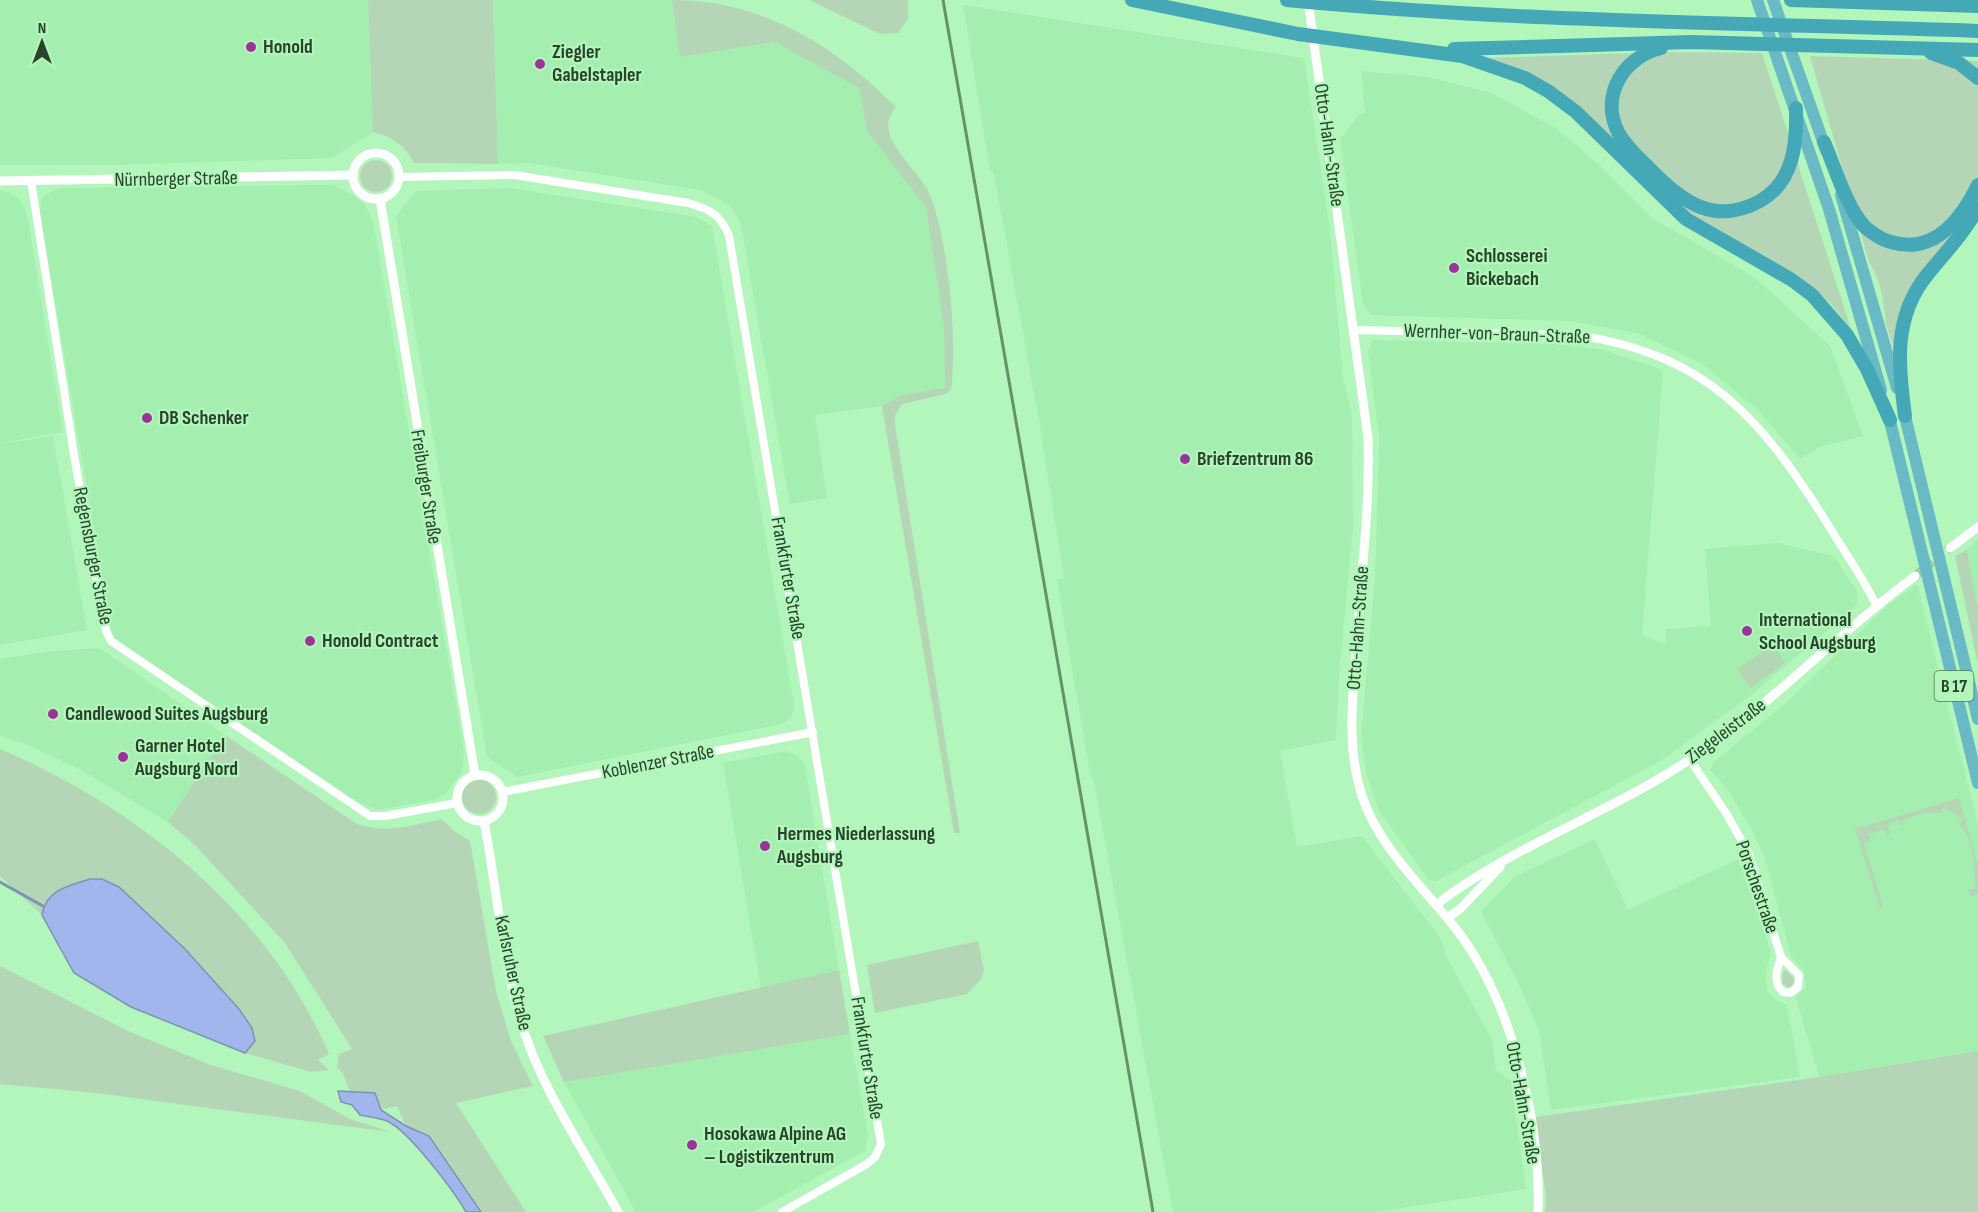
<svg xmlns="http://www.w3.org/2000/svg" width="1978" height="1212" font-family="'Sofia Sans Condensed',sans-serif">
<style>
.built{fill:#a4eeaf}
.green{fill:#b4d6b7}
.water{fill:#a1b6ec;stroke:#7d94b3;stroke-width:1.5}
.lines{fill:none;stroke-linecap:round;stroke-linejoin:round}
.stream{stroke:#7d94b3;stroke-width:3}
.tertiary-tunnel{stroke:#97d29f;stroke-width:9;stroke-dasharray:9 4.5;stroke-linecap:butt}
.minor{stroke:#fff;stroke-width:8}
.tertiary{stroke:#fff;stroke-width:9}
.trunk{stroke:#6abac6;stroke-width:12}
.motorway{stroke:#44a8b7;stroke-width:14}
.rail{stroke:#65916b;stroke-width:3}
.poi-dot{fill:#9a3499;stroke:#b3f6bc;stroke-width:2}
.labels{text-anchor:middle;dominant-baseline:central;stroke-width:4.5;stroke-linejoin:round;paint-order:stroke}
.shield{fill:#b3f6bc;stroke:#527958;stroke-width:1.5}
.shield-label{font-size:18px;font-weight:bold;fill:#29442d}
.poi-label{font-size:20px;font-weight:bold;fill:#29442d;stroke:#b3f6bc;text-anchor:start}
.street-label{font-size:20px;fill:#29442d;stroke:#b3f6bc}
</style>
<rect width="100%" height="100%" fill="#b3f6bc"/>
<g class="built">
<polygon points="0,0 368,0 373,132 332,158 111,165 0,165"/>
<polygon points="493,0 672,0 680,57 774,42 859,88 867,131 926,208 944,327 945,388 902,395 882,406 815,415 827,498 790,504 743,236 739,220 730,206 701,190 529,163 498,164"/>
<polygon points="963,5 1304,58 1330,230 1343,378 1352,414 1353,528 1339,675 1336,740 1280,751 1297,847 1362,836 1441,939 1447,958 1492,1040 1496,1070 1511,1081 1526,1189 1375,1212 1173,1212 1094,782 1090,774 1057,580 1064,578 1039,421 994,174 990,170"/>
<polygon points="1361,71 1428,77 1492,93 1557,129 1599,165 1652,218 1754,277 1830,346 1863,436 1819,447 1800,459 1758,410 1701,363 1637,333 1569,321 1371,315 1363,304 1340,140 1359,115 1365,113"/>
<polygon points="333,185 355,196 365,205 373,221 464,752 462,772 445,794 434,800 377,810 359,803 122,644 112,634 39,208 43,196 59,188"/>
<polygon points="510,188 697,217 712,226 794,704 792,716 782,724 517,777 487,757 396,216 416,191"/>
<polygon points="0,190 8,192 18,198 24,206 28,220 63,432 0,443"/>
<polygon points="1373,340 1554,344 1601,349 1663,370 1642,635 1666,645 1666,629 1711,626 1705,549 1777,543 1834,556 1857,591 1857,605 1750,696 1662,760 1436,881 1429,880 1379,811 1366,772 1361,736 1375,577 1379,437 1368,352"/>
<polygon points="53,436 87,630 0,645 0,444"/>
<polygon points="1978,539 1978,609 1967,550"/>
<polygon points="1917,584 1978,825 1978,1051 1819,1077 1796,998 1806,987 1803,969 1791,957 1765,858 1752,830 1727,789 1710,770 1714,762 1787,702 1887,606"/>
<polygon points="100,648 225,735 168,822 83,771 23,743 0,736 0,659 52,651"/>
<polygon points="786,751 799,757 805,767 839,970 761,988 723,763"/>
<polygon points="1595,839 1628,910 1738,859 1771,952 1766,971 1767,991 1775,1000 1787,1005 1800,1077 1551,1110 1539,1030 1518,982 1481,912 1516,876"/>
<polygon points="850,1034 868,1135 865,1151 753,1212 636,1212 564,1082"/>
</g>
<g class="green">
<path d="M368,0h125l5,164 -84,-1c-9,-18 -22,-26 -41,-31z"/>
<path d="M672,0c90,0 162,45 224,107 -25,27 18,58 31,82 21,40 31,155 24,200l-5,5 -44,10 -7,12v9l65,408h-6l-72,-427 20,-11 43,-7 -1,-61 -18,-119 -59,-77 -8,-43 -85,-46 -94,15z"/>
<polygon points="809,0 908,0 908,19 898,33 880,34"/>
<polygon points="1665,52 1762,53 1851,329 1832,305 1798,275 1692,217 1588,116 1485,58"/>
<path d="M1810,56l168,5v136l-78,117 -6,35c-3,-10 -8,-22 -9,-33 -2,-19 -5,-37 -16,-54z"/>
<circle cx="376" cy="176" r="16"/>
<polygon points="1967,550 1978,610 1978,665 1955,556"/>
<polygon points="1773,645 1785,663 1750,688 1737,669"/>
<path d="M225,735l132,89c30,10 56,1 85,-5l12,12 16,10 26,150 15,50 22,45 -77,17 70,109h-45l-52,-76 -23,-10 -9,-20 -16,4 -7,-17 -24,-1 -7,-19 -6,-5 2,-14 13,-5 -67,-106 -90,-98 -27,-23z"/>
<path d="M0,749c139,59 269,165 329,305l-11,6 11,10 -18,2 -66,-19 10,-12 -16,-32 -54,-60 -66,-62 -29,-8 -28,9 -13,9 -7,18 -42,-39z"/>
<circle cx="479" cy="797" r="17"/>
<path d="M1959,798l19,67v29l-8,2 -2,-7h7c-1,-24 1,-46 -16,-65l4,-5 -20,-12 -3,6c-14,-1 -25,2 -38,8l2,4 -2,1 -4,-6 -11,6 3,7 -3,3 -2,-7 -16,5 2,7 -7,2 19,64 -3,1 -25,-79z"/>
<polygon points="978,941 984,971 981,979 967,994 875,1013 867,965"/>
<polygon points="0,966 128,1031 211,1065 300,1091 350,1119 391,1132 96,1093 0,1084"/>
<polygon points="839,970 850,1034 564,1082 543,1036"/>
<polygon points="1786,970 1795,980 1790,988 1782,984 1783,972"/>
<polygon points="1978,1051 1978,1212 1545,1212 1546,1197 1535,1117 1819,1077"/>
</g>
<g class="water">
<path d="M90,879h12l17,8 66,62 54,60 13,19 3,13 -10,12 -114,-46 -57,-34 -32,-58c4,-26 27,-29 48,-36z"/>
<path d="M338,1091l37,2 6,17 25,16 23,10 52,76h-15c-12,-21 -58,-82 -79,-91 -8,-3 -18,-4 -27,-6l-8,-10 -11,-3z"/>
</g>
<g class="lines">
<polyline class="stream" points="0,882 43,906"/>
<polyline class="tertiary-tunnel" points="1915,576 1950,548"/>
<g class="minor">
<path d="M399,177l116,-2 173,28c22,6 33,12 41,33l152,908 -6,13 -8,7 -85,48"/>
<polyline points="31,181 75,461 106,631 111,641 370,816 385,816 457,803"/>
<path d="M1355,330l221,5c131,19 184,82 251,188 16,27 36,54 49,82"/>
<path d="M1690,760l36,53 23,41 32,103 18,18 -1,12 -8,6 -7,-1c-11,-10 -6,-22 -2,-35"/>
<polyline points="502,792 813,732"/>
</g>
<g class="tertiary">
<path d="M1308,0l60,438c2,70 -7,139 -12,209 -3,49 -10,100 6,149 16,50 61,91 94,133 56,72 85,192 82,283"/>
<circle cx="376" cy="176" r="23"/>
<polyline points="0,181 353,175"/>
<polyline points="380,199 475,775"/>
<polyline points="1950,548 1978,527"/>
<circle cx="480" cy="798" r="23"/>
<path d="M484,821c13,68 18,141 39,207 19,62 64,127 95,184"/>
<path d="M1437,904c77,-59 171,-90 252,-144 81,-54 148,-126 226,-184"/>
<polyline points="1447,918 1460,909 1500,867"/>
</g>
<g class="trunk">
<polyline points="1757,0 1829,209 1881,390"/>
<polyline points="1773,0 1826,150"/>
<polyline points="1841,195 1897,388"/>
<polyline points="1903,408 1978,719"/>
<polyline points="1888,413 1978,783"/>
</g>
<g class="motorway">
<polyline points="1132,0 1298,34 1462,56 1525,78 1548,91 1576,112 1686,219 1792,280 1812,295 1847,335 1867,369 1890,420"/>
<path d="M1287,0c229,22 461,23 691,31"/>
<polyline points="1791,0 1978,6"/>
<path d="M1661,48c-38,9 -61,48 -43,84 8,15 22,27 33,38 31,32 64,56 109,31 34,-19 37,-58 36,-93"/>
<polyline points="1454,49 1692,42 1978,50"/>
<polyline points="1931,53 1959,63 1978,78"/>
<path d="M1824,142c11,25 22,64 40,84 6,6 18,14 27,16 42,13 70,-22 87,-57"/>
<path d="M1905,416c-7,-51 -12,-99 22,-141 18,-22 37,-42 51,-67"/>
</g>
<polyline class="rail" points="943,0 1153,1212"/>
</g>
<g class="poi-dot">
<circle cx="251" cy="47" r="6"/>
<circle cx="540" cy="64" r="6"/>
<circle cx="1454" cy="268" r="6"/>
<circle cx="147" cy="418" r="6"/>
<circle cx="1185" cy="459" r="6"/>
<circle cx="1747" cy="631" r="6"/>
<circle cx="310" cy="641" r="6"/>
<circle cx="53" cy="714" r="6"/>
<circle cx="123" cy="757" r="6"/>
<circle cx="765" cy="846" r="6"/>
<circle cx="692" cy="1145" r="6"/>
</g>
<g class="labels">
<rect class="shield" x="1934.5" y="671" width="39" height="30" rx="4.5"/>
<g class="shield-label">
<text x="1954" y="686">B 17</text>
</g>
<g class="poi-label">
<text x="263" y="47">Honold</text>
<text x="552" y="52">Ziegler<tspan x="552" dy="23">Gabelstapler</tspan></text>
<text x="1466" y="256">Schlosserei<tspan x="1466" dy="23">Bickebach</tspan></text>
<text x="159" y="418">DB Schenker</text>
<text x="1197" y="459">Briefzentrum 86</text>
<text x="1759" y="620">International<tspan x="1759" dy="23">School Augsburg</tspan></text>
<text x="322" y="641">Honold Contract</text>
<text x="65" y="714">Candlewood Suites Augsburg</text>
<text x="135" y="746">Garner Hotel<tspan x="135" dy="23">Augsburg Nord</tspan></text>
<text x="777" y="834">Hermes Niederlassung<tspan x="777" dy="23">Augsburg</tspan></text>
<text x="704" y="1134">Hosokawa Alpine AG<tspan x="704" dy="23">– Logistikzentrum</tspan></text>
</g>
<g class="street-label">
<text transform="translate(1329 145) rotate(82)">Otto-Hahn-Straße</text>
<text transform="translate(176 179) rotate(-1)">Nürnberger Straße</text>
<text transform="translate(1497 334) rotate(2)">Wernher-von-Braun-Straße</text>
<text transform="translate(426 487) rotate(81)">Freiburger Straße</text>
<text transform="translate(93 556) rotate(79)">Regensburger Straße</text>
<text transform="translate(788 578) rotate(80)">Frankfurter Straße</text>
<text transform="translate(1358 628) rotate(-86)">Otto-Hahn-Straße</text>
<text transform="translate(1726 731) rotate(-37)">Ziegeleistraße</text>
<text transform="translate(658 762) rotate(-11)">Koblenzer Straße</text>
<text transform="translate(1757 887) rotate(71)">Porschestraße</text>
<text transform="translate(513 973) rotate(78)">Karlsruher Straße</text>
<text transform="translate(867 1058) rotate(81)">Frankfurter Straße</text>
<text transform="translate(1523 1103) rotate(80)">Otto-Hahn-Straße</text>
</g>
</g>
<g transform="translate(42 42)" stroke="#b3f6bc" stroke-width="4.5" paint-order="stroke">
<path d="M0-4.5L10 22L0 15L-10 22Z" fill="#29442d"/>
<text y="-9" font-size="16" font-weight="bold" text-anchor="middle" fill="#29442d">N</text>
</g>
</svg>
